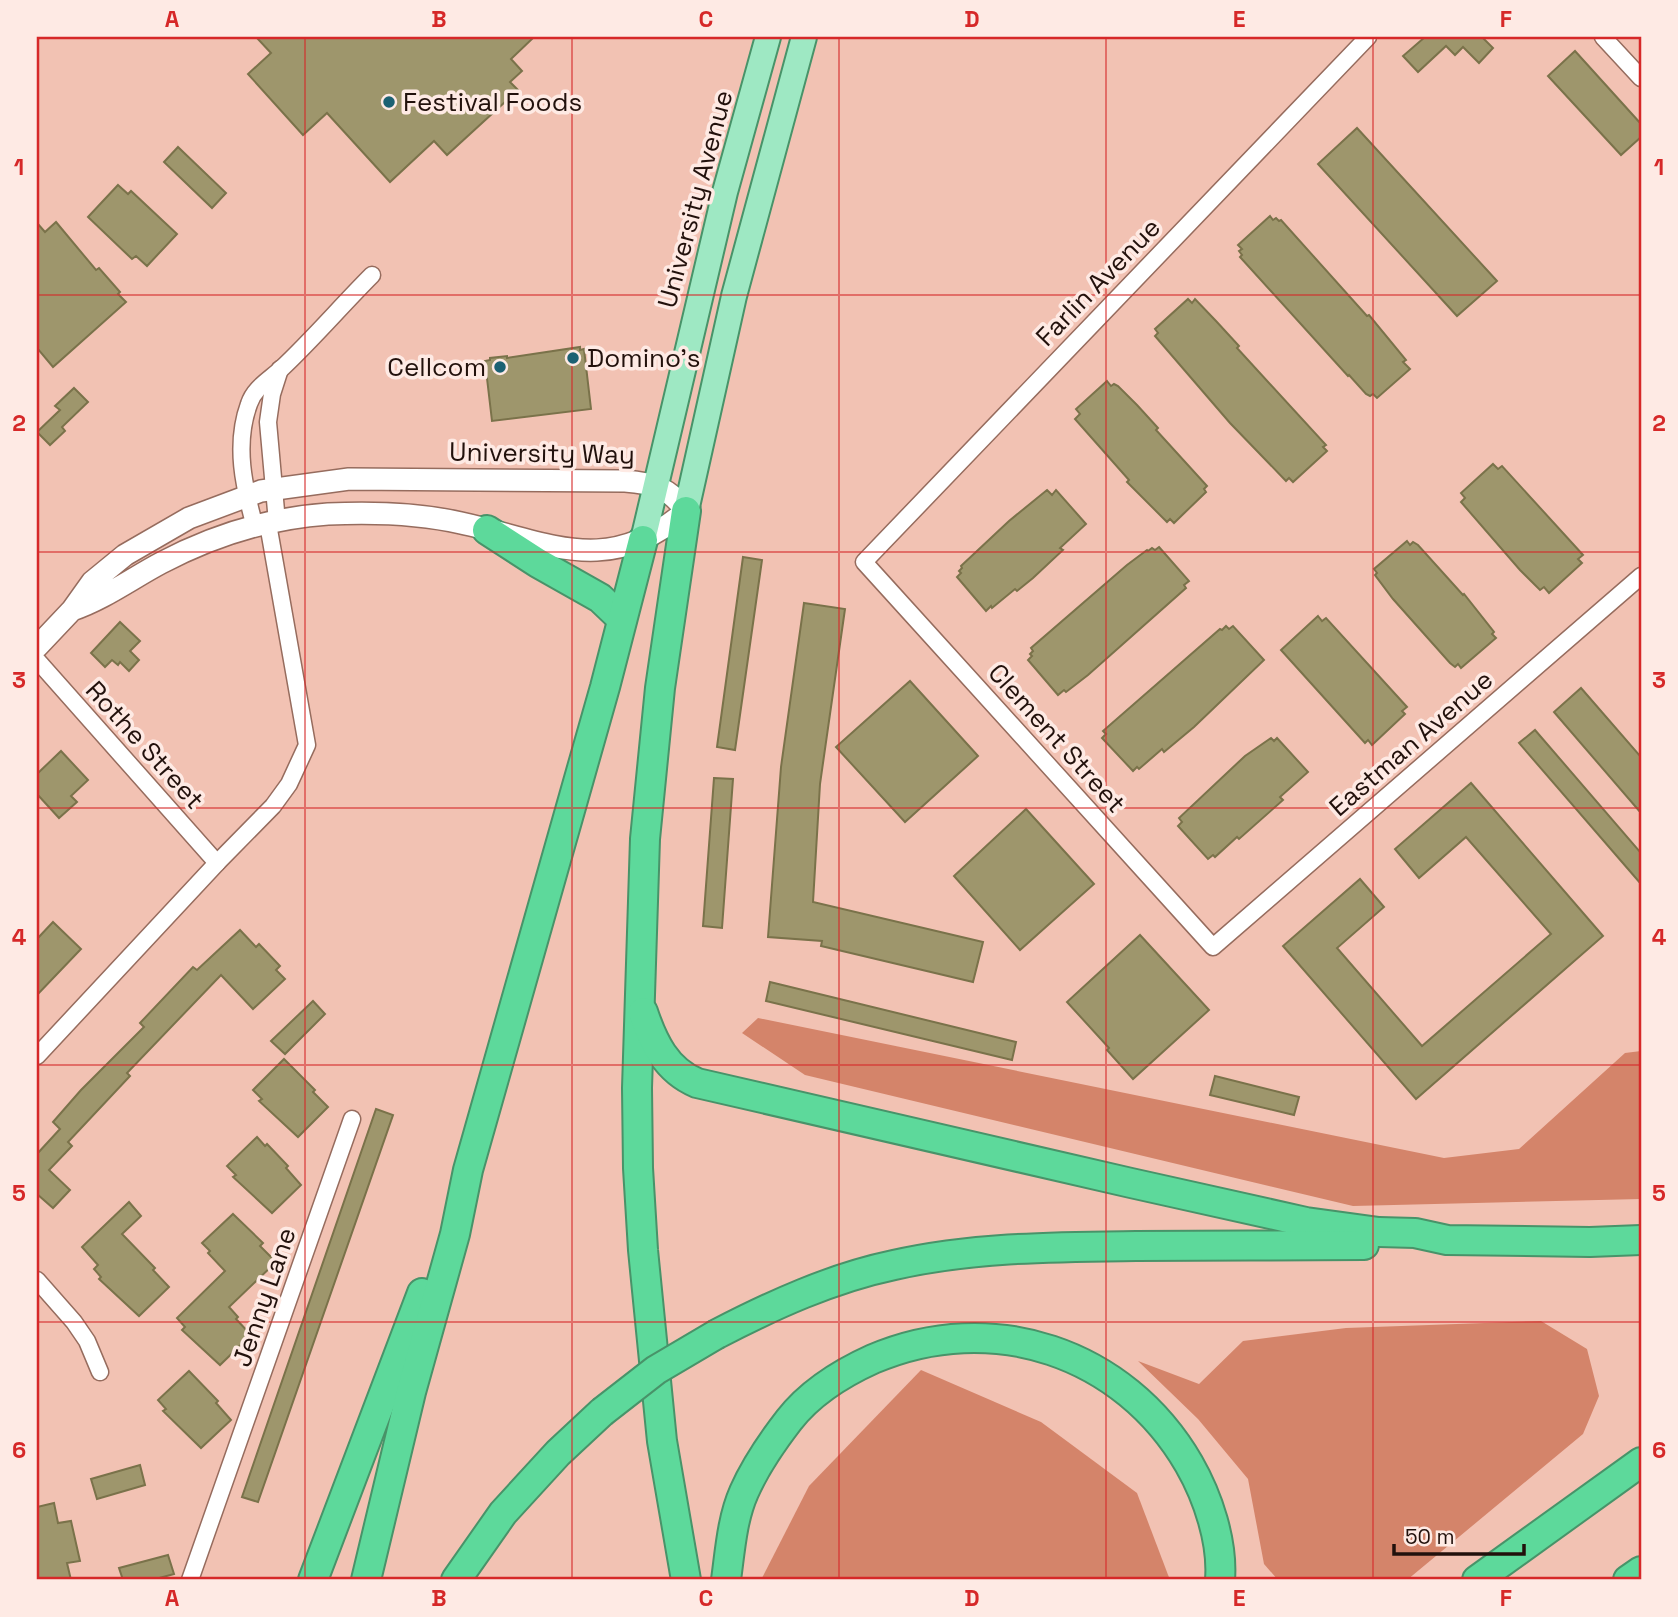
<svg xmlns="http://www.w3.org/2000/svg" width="1678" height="1617" font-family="'Space Grotesk',sans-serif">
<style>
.forest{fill:#d4846a}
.building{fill:#9e966c;stroke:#7a724a;stroke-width:2}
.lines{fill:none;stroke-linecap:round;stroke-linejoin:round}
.minor-casing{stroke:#966c5e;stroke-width:19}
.secondary-casing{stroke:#966c5e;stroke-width:24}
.primary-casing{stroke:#489369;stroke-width:28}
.motorway-casing{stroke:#489369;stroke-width:32}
.minor{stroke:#fff;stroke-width:16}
.secondary{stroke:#fff;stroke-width:21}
.primary{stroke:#9ee8c3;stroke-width:24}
.motorway{stroke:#5dd99b;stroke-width:28}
.motorway-bridge-casing{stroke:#489369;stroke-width:32;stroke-linecap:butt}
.motorway-bridge{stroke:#5dd99b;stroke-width:28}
.grid{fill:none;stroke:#d62828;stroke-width:2;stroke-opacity:0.55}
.poi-dot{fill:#1c6173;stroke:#feeae4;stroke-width:2.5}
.labels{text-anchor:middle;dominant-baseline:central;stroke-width:7;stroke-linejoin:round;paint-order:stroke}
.poi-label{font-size:26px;fill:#22110c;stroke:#feeae4;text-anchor:start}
.street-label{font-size:26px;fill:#22110c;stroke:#feeae4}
.neatline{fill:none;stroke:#d62828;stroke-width:2.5}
.grid-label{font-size:23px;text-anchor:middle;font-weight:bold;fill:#d62828}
</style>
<rect width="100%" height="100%" fill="#f2c2b3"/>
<g class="forest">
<polygon points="758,1018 1444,1158 1519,1149 1625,1053 1641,1051 1641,1199 1353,1206 805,1075 742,1033"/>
<polygon points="1541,1321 1587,1349 1599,1396 1583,1434 1407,1580 1278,1580 1264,1564 1248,1479 1198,1419 1138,1361 1199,1384 1243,1341 1346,1328"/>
<polygon points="921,1370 1041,1422 1137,1493 1170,1580 761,1580 809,1486"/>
</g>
<g class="building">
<polygon points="256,37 534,37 511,59 522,71 510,82 518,90 447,155 434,141 390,182 327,113 303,135 248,74 271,53"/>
<polygon points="1425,37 1482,37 1493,48 1479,63 1463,47 1455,55 1446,46 1418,72 1403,56"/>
<polygon points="1575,51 1641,124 1641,137 1621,155 1548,76"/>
<polygon points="1357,128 1497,281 1457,316 1318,164"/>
<polygon points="178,147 226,193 212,208 164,162"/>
<polygon points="118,185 128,194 131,191 177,234 147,266 136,256 132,259 88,217"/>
<polygon points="1270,216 1273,220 1276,218 1279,221 1281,220 1367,316 1369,315 1406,360 1403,362 1410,369 1377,398 1373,394 1370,396 1366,394 1349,375 1348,376 1240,257 1242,255 1239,251 1242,249 1238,245"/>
<polygon points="56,222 96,270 99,268 120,292 118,294 126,302 53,367 37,348 37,223 45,232"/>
<polygon points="1188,299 1192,303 1195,299 1216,321 1239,346 1237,348 1326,445 1323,447 1327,451 1293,482 1289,478 1286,481 1230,423 1155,336 1158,333 1155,329"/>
<polygon points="580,347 580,350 584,349 591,409 492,421 485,361 490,360 490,358 507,356 507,358"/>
<polygon points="1107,381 1111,386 1114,384 1118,386 1137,405 1158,428 1156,430 1207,486 1204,489 1206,492 1174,523 1170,519 1167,522 1127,482 1129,480 1075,419 1080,414 1076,409"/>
<polygon points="74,388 88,402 62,427 65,431 50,445 37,432 60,410 55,406"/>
<polygon points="1493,464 1498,469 1502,466 1583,555 1578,559 1582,563 1549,593 1544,587 1540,590 1520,570 1461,502 1465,498 1461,493"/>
<polygon points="1047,490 1052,495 1056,490 1086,524 1060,548 1063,550 1033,578 1017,591 1015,589 992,608 991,606 986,611 957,577 961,573 959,571 962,568 961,566 1009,521"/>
<polygon points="1407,541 1410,545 1413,542 1418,545 1463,595 1464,594 1494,632 1492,634 1496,638 1461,668 1458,664 1455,667 1450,663 1393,599 1375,575 1377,573 1374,569"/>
<polygon points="1159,547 1189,581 1184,585 1186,588 1088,675 1066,692 1064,690 1058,695 1028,660 1032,656 1030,654 1033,651 1031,648 1127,565 1147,550 1148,551 1152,548 1155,550"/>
<polygon points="743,557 762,560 735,750 717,747"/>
<polygon points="804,603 845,609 820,784 813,902 983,942 973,982 821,946 822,941 768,937 781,767"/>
<polygon points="1318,616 1322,621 1326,618 1407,707 1402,711 1405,714 1372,745 1368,740 1365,743 1281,650"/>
<polygon points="120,622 140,641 130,651 139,660 129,671 120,662 118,665 112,660 105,667 91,653"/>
<polygon points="1226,626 1229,629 1233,626 1264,660 1194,727 1164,752 1162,749 1139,769 1137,767 1133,771 1102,738 1106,734 1103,731 1220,629 1222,630"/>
<polygon points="910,681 978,756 905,822 836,747"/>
<polygon points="1581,688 1641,757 1641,813 1554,712"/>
<polygon points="1535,730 1641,853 1641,884 1519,743"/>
<polygon points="1271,738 1274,741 1277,738 1308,772 1280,797 1283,800 1239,839 1237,837 1215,857 1213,855 1208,859 1178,826 1182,822 1179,818 1245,756"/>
<polygon points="61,751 88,780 71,796 77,802 59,818 37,794 37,774"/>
<polygon points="714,778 733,779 722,928 703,926"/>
<polygon points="1471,783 1603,936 1416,1099 1283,946 1360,879 1384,907 1337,948 1422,1046 1551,934 1466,837 1419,878 1395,849"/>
<polygon points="1026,809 1094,884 1020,950 954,876"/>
<polygon points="53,922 81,949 37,995 37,939"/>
<polygon points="240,930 256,947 259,944 280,966 276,970 285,979 253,1009 221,975 127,1073 130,1076 68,1142 72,1146 49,1170 70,1190 53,1208 37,1194 37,1154 60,1129 53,1122 81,1090 144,1027 140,1023 193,967 197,970"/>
<polygon points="1140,935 1209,1010 1133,1079 1107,1050 1109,1048 1067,1002"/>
<polygon points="770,982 1016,1042 1012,1060 766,1001"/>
<polygon points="313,1001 325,1014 285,1054 271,1041"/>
<polygon points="284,1059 315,1090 313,1092 328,1107 298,1137 259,1101 262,1099 253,1090"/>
<polygon points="1215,1076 1299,1097 1294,1115 1210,1095"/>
<polygon points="376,1109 393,1115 258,1502 242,1497"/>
<polygon points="257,1137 265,1146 267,1144 288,1166 286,1168 301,1185 272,1213 233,1177 236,1175 227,1166"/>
<polygon points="129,1202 141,1216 122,1234 155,1268 153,1270 169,1287 139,1316 99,1279 101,1277 94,1269 98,1265 82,1247"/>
<polygon points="233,1214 263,1243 260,1246 276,1262 229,1307 238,1317 236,1319 251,1335 220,1365 182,1330 185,1327 177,1318 225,1271 208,1253 210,1251 202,1243"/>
<polygon points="189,1371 218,1401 216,1403 231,1420 201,1448 163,1411 166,1409 158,1400"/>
<polygon points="140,1465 145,1485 97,1499 91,1479"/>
<polygon points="54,1503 58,1523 71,1521 80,1561 67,1563 71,1580 37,1580 37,1507"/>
<polygon points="168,1555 174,1574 152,1580 123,1580 119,1568"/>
</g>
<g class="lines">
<g class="minor-casing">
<g id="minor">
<polyline points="1368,37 864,562 1213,947 1641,576"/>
<polyline points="1603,37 1641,78"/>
<polyline points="277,522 268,422 272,394 280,369"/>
<path d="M255,527c-11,-40 -21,-82 -6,-123 5,-16 20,-24 32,-35 32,-30 60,-63 91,-94"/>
<polyline points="37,660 217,863"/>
<polyline points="37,1056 217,863 273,806 289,784 307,745 268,524"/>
<polyline points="37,1280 74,1322 87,1341 100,1372"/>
<polyline points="190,1580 352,1119"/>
</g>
</g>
<g class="secondary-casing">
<path id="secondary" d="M37,647l35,-37 20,-28 33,-27 64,-37 72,-27 88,-12 276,2c28,2 45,7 61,30 -80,68 -137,31 -225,12 -43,-10 -89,-11 -133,-9 -58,4 -116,22 -167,49 -30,16 -57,36 -89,47"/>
</g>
<g class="primary-casing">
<g id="primary">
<polyline points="686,511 734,296 804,37"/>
<polyline points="643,540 725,192 768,37"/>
</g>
</g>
<g class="motorway-casing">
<g id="motorway">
<polyline points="686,511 660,688 645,839 637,1088 638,1168 643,1250 662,1441 686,1580"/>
<polyline points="487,530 538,563 600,598 622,619"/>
<path d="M643,1012c10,30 23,58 54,71l434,100 175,39 73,10 36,1 32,7 143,2 51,-2"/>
<path d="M717,1334c56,-29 115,-56 177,-69 80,-18 161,-18 242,-19 76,0 152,-1 228,-1"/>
<polyline points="313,1580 422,1293"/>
<polyline points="366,1580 411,1392 455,1234 468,1170 605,687 643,540"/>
<polyline points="456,1580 503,1513 558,1453 602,1412"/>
<path d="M726,1580c4,-29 6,-61 18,-88 11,-25 28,-50 45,-72 21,-27 53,-47 84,-61 119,-51 251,-7 316,105 19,33 34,78 31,116"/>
<polyline points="1477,1580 1641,1462"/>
<polyline points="1628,1580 1641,1571"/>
</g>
</g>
<use href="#minor" class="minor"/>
<use href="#secondary" class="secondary"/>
<use href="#primary" class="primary"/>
<use href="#motorway" class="motorway"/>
<g class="motorway-bridge-casing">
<polyline id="motorway-bridge" points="602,1412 656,1370 717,1334"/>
</g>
<use href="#motorway-bridge" class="motorway-bridge"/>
</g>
<path class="grid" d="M305,37v1543M572,37v1543M839,37v1543M1106,37v1543M1373,37v1543M37,295h1604M37,552h1604M37,808h1604M37,1065h1604M37,1322h1604"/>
<g class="poi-dot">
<circle cx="389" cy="102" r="7"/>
<circle cx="573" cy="358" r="7"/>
<circle cx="500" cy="367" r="7"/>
</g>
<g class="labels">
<g class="poi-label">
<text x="403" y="102">Festival Foods</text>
<text x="587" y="358">Domino's</text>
<text x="486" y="367" text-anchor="end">Cellcom</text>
</g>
<g class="street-label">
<text transform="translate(695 199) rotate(-75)">University Avenue</text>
<text transform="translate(1098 282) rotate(-46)">Farlin Avenue</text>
<text transform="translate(542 453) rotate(1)">University Way</text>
<text transform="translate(1057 738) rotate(48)">Clement Street</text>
<text transform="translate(1411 743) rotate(-41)">Eastman Avenue</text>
<text transform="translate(145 745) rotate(48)">Rothe Street</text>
<text transform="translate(264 1297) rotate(-71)">Jenny Lane</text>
</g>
</g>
<rect width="1678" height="1617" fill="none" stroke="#feeae4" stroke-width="77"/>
<path d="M1394 1544v10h130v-10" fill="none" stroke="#22110c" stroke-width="3.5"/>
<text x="1405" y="1544" font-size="21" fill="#22110c" stroke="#feeae4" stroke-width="5" paint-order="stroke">50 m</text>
<rect x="38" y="38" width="1602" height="1540" class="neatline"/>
<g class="grid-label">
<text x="172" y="27">A</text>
<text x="439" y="27">B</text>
<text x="706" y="27">C</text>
<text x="972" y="27">D</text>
<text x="1239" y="27">E</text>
<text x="1506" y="27">F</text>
<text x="19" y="175">1</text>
<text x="1659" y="175">1</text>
<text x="19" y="431">2</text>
<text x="1659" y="431">2</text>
<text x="19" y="688">3</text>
<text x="1659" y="688">3</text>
<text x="19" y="945">4</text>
<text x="1659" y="945">4</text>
<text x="19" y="1201">5</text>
<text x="1659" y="1201">5</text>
<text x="19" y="1458">6</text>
<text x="1659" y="1458">6</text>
<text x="172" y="1606">A</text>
<text x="439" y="1606">B</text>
<text x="706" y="1606">C</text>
<text x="972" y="1606">D</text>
<text x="1239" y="1606">E</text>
<text x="1506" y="1606">F</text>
</g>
</svg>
